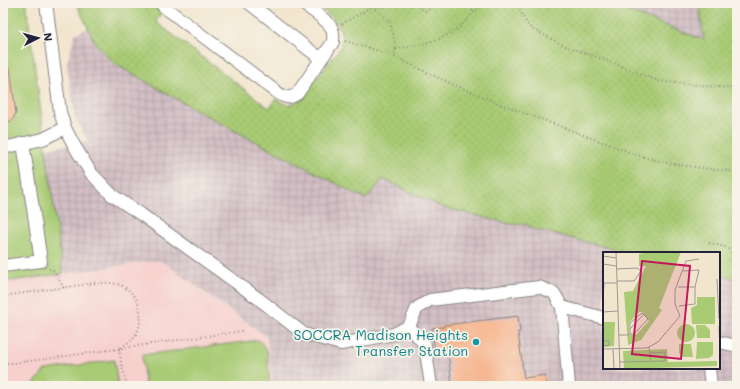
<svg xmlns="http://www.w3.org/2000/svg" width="740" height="389" font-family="Mali,sans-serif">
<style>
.built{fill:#f7d0ce}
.industrial{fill:url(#industrial-grid)}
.grass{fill:url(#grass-dots);stroke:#667658}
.park{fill:#a9cb74;stroke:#667658}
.building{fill:#f6b189}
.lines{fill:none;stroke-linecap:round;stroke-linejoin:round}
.minor-casing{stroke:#8a8484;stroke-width:14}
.path{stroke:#8a8484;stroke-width:2;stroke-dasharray:1 3;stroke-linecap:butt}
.minor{stroke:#fff;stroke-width:12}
.culture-dot{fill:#0f9aa8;stroke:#f7f3e8;stroke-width:1.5}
.labels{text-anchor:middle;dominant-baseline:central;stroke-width:3.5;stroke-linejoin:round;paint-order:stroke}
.culture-label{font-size:14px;fill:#0d838f;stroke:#f7f3e8;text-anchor:end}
.inset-road{fill:none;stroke:#9f9793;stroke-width:1}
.view{fill:#c2185b;fill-opacity:0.15;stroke:#c2185b;stroke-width:2}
.inset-edge{fill:none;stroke:#22223b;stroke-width:2}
</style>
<defs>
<pattern id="industrial-grid" width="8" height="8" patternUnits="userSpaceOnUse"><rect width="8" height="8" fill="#d2bec4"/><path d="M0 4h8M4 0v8" fill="none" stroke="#b4a3a9"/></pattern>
<pattern id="grass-dots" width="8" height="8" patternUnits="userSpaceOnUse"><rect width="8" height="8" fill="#a9cb74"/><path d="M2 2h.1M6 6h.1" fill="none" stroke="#91ae65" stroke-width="1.8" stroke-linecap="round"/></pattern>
</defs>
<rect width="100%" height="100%" fill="#f7f3e8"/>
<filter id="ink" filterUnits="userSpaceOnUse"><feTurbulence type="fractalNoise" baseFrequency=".025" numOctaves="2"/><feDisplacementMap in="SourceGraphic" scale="8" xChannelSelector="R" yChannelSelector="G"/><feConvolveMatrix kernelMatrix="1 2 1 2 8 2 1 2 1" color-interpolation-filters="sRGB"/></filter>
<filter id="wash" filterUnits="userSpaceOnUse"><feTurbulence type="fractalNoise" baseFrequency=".012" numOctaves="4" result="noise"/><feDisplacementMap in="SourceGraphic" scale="16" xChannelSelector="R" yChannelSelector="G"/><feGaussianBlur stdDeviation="0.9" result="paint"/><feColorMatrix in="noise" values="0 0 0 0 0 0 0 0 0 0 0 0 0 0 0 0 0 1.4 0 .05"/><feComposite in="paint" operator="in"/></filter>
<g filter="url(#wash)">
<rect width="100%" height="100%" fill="#f2e5cd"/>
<polygon class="built" points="160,260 267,338 273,386 3,386 3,282"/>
<g class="industrial">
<polygon points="606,3 699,3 704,40"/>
<polygon points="88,28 96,44 115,64 203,114 366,199 383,179 442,207 510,224 529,225 530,228 630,253 604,253 604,368 719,368 719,275 737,279 737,386 273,386 267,337 160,260 63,274 43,149 88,141 75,118 67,63 75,34"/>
</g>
<path class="grass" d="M76,3h78l7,10 -5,9 113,86 7,-9c12,7 16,8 26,-2l39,-50c4,-25 -11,-31 -28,-44h293l98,37 -5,-37h38v276l-18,-4v-22h-89l-100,-25 -1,-3 -19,-1 -68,-17 -59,-28 -17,20 -163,-85 -88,-50 -19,-20z"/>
<g class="park">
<polygon points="3,3 26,3 63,274 3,282"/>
<polygon points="259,340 267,350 270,386 145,386 142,355"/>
<polygon points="114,360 118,386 32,386 45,370"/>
</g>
<g id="blocks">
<g class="building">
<polygon points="3,68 10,68 16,113 12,121 3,123"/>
<polygon points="518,316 520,332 518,332 524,378 545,375 547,386 452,386 448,351 435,353 432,328 444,327 444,325"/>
</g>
</g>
</g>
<g filter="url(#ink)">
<use href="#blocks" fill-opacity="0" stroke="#8a8484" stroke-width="1"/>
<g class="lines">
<g class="minor-casing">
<g id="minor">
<polyline points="46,3 60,112 65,128 75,147 91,173 112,195 142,215 259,299 304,334 341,344 394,334 409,326 417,308 430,300 539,287 554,293 562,307 569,386"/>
<path d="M161,3l2,3 115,87c8,5 11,6 19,1l36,-52c0,-4 1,-8 -1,-13 -4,-9 -21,-19 -30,-26"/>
<polyline points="249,3 321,59"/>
<polyline points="3,148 43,139 65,128"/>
<polyline points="3,266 41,261 23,143"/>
<polyline points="562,307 604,318"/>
<polyline points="409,326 425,345 431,386"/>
<polyline points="719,342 737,346"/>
<polyline points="709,368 711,386"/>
</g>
</g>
<g class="path">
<polyline points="416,3 419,8 426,11 440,3"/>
<polyline points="468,3 473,12"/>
<polyline points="516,3 527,24 532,29 565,46 608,61 658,81 737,89"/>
<polyline points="372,6 379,12 390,22 393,33 396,49 393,56"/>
<polyline points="342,24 378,3"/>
<polyline points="345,41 373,49 393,56 443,80 495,102 637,155 667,163 717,170 737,171"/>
<polyline points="396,49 418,45 442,38 459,28 483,3"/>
<polyline points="709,243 726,247 737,257"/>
<polyline points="49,269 53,270 64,288"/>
<path d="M3,296l92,-13c9,0 17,-1 25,2 19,7 26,32 16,49 -4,7 -10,10 -16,14"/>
<polyline points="119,349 121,363 127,386"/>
<polyline points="3,363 14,363 53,358 242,331"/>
</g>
<use href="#minor" class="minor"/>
</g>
</g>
<circle class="culture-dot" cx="476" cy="342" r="4"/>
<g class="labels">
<g class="culture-label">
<text x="468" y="334">SOCCRA Madison Heights<tspan x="468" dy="16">Transfer Station</tspan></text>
</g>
</g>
<g transform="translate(603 252)">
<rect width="117" height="117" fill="#f2e5cd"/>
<path d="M45,0h33l-22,56 3,2 -21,30 -13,5 -4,-53 9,-1 13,-25h-7v-12zM36,60h3l7,9 -12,13 -8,1v-12z" fill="#a9cb74" fill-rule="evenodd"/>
<path d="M94,45h18v27h-23l-1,-16 6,-3zM0,70h12l-1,24 -11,1zM74 81a9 9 0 1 1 18 0a9 9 0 1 1-18 0ZM93,73h9l5,5v8h-13zM94,90h16v13l-4,3 -13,1zM76,92h12l2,13h-10l-4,-4zM64,97l1,13 49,-1v5l-93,3 -1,-18z" fill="#a9cb74"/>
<path class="inset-road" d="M13,0l4,117M0,4l13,2M0,12l13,2M80,19l16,-1 -4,17M114,27l2,40M14,29h17l7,-10 -4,-3 -20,1M1,31h13M75,35h17v17l-16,2M0,50l1,-19M0,60l15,-1M116,74l1,26M27,77l14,-15M16,83h8l3,-1h4l1,-1 13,-14 -6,-6 -12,10v11M0,89h6v4l-6,1M46,95l2,15M0,97l44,-1 11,-6 22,-26 -5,-12v-14l11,-29 13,-2M10,97l1,20M16,110l46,-1v-9l-15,1"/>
<path class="view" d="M39,9l48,5 -9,93 -49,-5z"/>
<rect width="117" height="117" class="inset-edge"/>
</g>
<rect width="740" height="389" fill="none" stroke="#f7f3e8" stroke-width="16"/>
<g transform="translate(38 38) rotate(84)" stroke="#f7f3e8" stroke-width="3" paint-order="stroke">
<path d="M0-3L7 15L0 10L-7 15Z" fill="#22223b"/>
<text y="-6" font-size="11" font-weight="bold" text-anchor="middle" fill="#22223b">N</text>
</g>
</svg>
